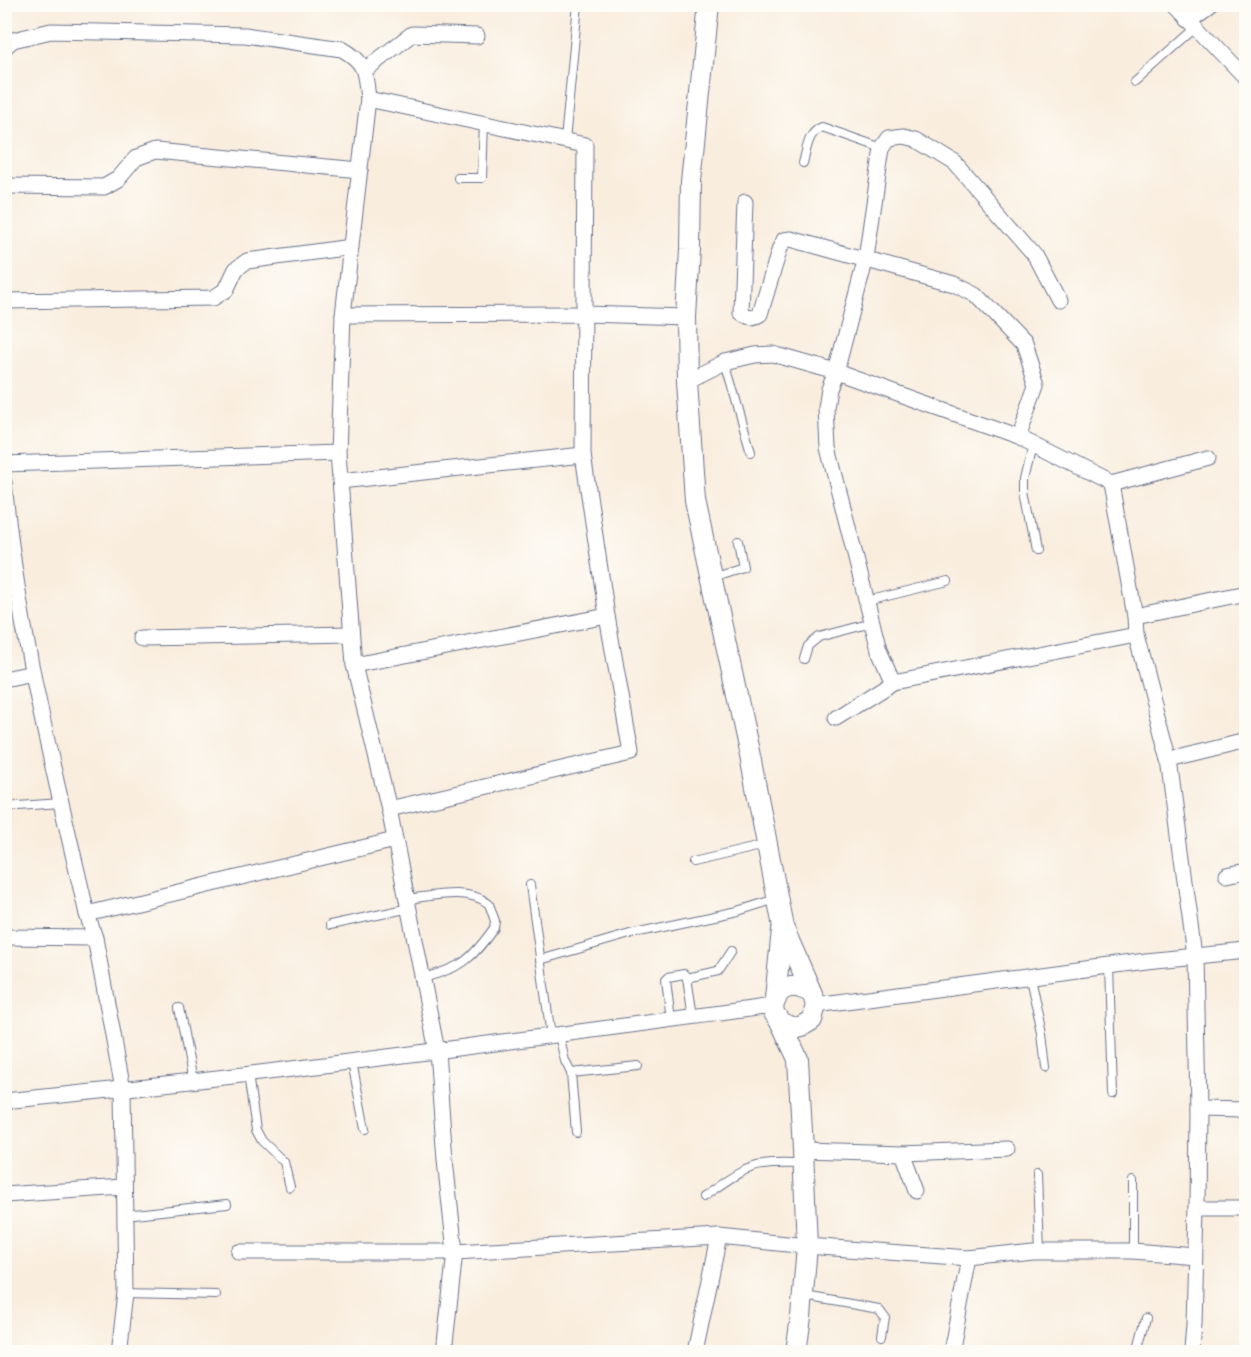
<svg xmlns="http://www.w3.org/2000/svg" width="1251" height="1357" font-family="'Gochi Hand',sans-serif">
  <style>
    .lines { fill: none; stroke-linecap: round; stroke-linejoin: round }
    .service-casing { stroke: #69728b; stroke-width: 10 }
    .minor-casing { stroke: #69728b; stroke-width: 17 }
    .tertiary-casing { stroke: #69728b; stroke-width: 22 }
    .service { stroke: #fff; stroke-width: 8 }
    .minor { stroke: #fff; stroke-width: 15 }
    .tertiary { stroke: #fff; stroke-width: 20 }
  </style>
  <rect width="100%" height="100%" fill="#fdfcf7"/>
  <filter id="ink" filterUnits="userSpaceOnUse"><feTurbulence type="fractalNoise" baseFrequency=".0167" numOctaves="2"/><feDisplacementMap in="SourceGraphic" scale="12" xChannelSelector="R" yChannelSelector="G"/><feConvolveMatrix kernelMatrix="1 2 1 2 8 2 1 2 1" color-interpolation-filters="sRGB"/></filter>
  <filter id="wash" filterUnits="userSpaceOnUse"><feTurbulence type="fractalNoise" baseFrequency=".008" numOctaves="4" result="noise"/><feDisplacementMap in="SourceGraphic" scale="24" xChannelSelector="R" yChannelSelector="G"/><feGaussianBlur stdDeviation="1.35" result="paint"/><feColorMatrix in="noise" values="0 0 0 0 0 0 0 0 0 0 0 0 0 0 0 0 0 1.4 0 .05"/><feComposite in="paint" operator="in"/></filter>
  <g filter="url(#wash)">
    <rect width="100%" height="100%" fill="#f9edde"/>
  </g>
  <g filter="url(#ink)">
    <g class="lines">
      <defs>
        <g id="service">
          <path d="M1135 82 1197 27"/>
          <path d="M565 141 578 4"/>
          <path d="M803 163C807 150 807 133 822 127L882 148"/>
          <path d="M458 178H482L484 123"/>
          <path d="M725 362 751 452"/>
          <path d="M1033 445 1025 478V492L1036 551"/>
          <path d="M712 577 743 567 738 541"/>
          <path d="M867 601 948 581"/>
          <path d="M804 659 808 646 819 637 872 623"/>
          <path d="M4 807 61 803"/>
          <path d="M693 862 765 845"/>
          <path d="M530 885 551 1036"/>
          <path d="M408 899C433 896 469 887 489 904L495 921 494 928C470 961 463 967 423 978"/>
          <path d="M330 925 410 908"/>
          <path d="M540 960 630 934 738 911 776 899"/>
          <path d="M1109 966 1113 1094"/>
          <path d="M1030 977 1042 1034 1046 1068"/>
          <path d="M687 978 718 971 731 951"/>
          <path d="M179 1008 193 1081"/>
          <path d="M671 1020 666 979 668 977 684 974 687 978 693 1016"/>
          <path d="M559 1035 565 1061 571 1073 576 1132"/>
          <path d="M352 1062 365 1129"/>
          <path d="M571 1073 638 1066"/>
          <path d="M248 1074 256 1130 262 1141 284 1162 290 1187"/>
          <path d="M1037 1175 1040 1251"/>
          <path d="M1133 1181V1251"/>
          <path d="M703 1197C721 1185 742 1167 763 1165 776 1163 789 1164 802 1164"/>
          <path d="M124 1215 227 1204"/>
          <path d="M126 1293 216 1295"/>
          <path d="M805 1296 879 1309 885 1317 882 1336"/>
          <path d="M1137 1352 1146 1318"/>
        </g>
        <g id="minor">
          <path d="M1176 4 1246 78"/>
          <path d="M1189 19 1210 4"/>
          <path d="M4 48 13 40 51 31 245 35 342 49C367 63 365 73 368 99L343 315 338 453 354 665 389 809 437 1051 445 1160 455 1252 444 1352"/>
          <path d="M365 70 412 34 477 36"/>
          <path d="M368 99 585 145 583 455 607 616 631 753 389 809"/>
          <path d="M4 186 104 187 118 179 136 158 155 151 360 170"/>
          <path d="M745 202 741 312C748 317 752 319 760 314L780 248 784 240 791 239 954 284 976 295 1024 345 1037 384 1018 437"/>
          <path d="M1058 300 1034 254 955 163 916 139 904 136 889 138 882 148 866 258 836 372 829 389 826 408 828 448 879 650 893 682 1136 635"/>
          <path d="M4 301 213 298 226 290 236 269 247 261 351 247"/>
          <path d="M343 315 584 314 686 317"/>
          <path d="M687 381 725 362 755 355 773 354 836 372 1018 437 1111 484 1208 458"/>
          <path d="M4 464 338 453"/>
          <path d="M340 481 583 455"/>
          <path d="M4 482C17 628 54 771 87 914L95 938 123 1089 126 1293 119 1352"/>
          <path d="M1111 484 1135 616 1136 635 1169 760 1195 956 1198 1109 1197 1208 1194 1325 1192 1352"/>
          <path d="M1135 616 1246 593"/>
          <path d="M142 638 351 634"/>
          <path d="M354 665 607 616"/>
          <path d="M4 679 33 673"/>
          <path d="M836 718 893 682"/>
          <path d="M1169 760 1246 741"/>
          <path d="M1227 875 1246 871"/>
          <path d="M87 914 395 840"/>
          <path d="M4 937 95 938"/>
          <path d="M816 1005 1146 961 1246 951"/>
          <path d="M4 1101C261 1076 517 1040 773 1006"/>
          <path d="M1198 1109 1246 1110"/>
          <path d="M803 1150 903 1153 917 1191"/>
          <path d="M903 1153 1007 1149"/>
          <path d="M4 1195 124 1187"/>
          <path d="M1197 1208H1246"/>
          <path d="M239 1252H455L719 1237 807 1246 969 1258 1033 1251H1133L1195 1256"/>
          <path d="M695 1352 719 1237"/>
          <path d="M951 1352 969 1258"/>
        </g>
        <g id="tertiary">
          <path d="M709 4 691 181 690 250 686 317 687 381 695 501 750 756 783 927 813 996 816 1005 812 1020 802 1026 795 1028 781 1023 774 1013 773 1006 779 992C791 984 798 986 810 992"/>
          <path d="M775 998 782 930"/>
          <path d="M781 1023 798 1059 803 1150 807 1246 801 1317 796 1352"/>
        </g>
      </defs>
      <use href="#service" class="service-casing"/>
      <use href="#minor" class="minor-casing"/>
      <use href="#tertiary" class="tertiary-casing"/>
      <use href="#service" class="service"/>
      <use href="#minor" class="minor"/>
      <use href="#tertiary" class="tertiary"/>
    </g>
  </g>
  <rect width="1251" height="1357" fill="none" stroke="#fdfcf7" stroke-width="24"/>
</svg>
